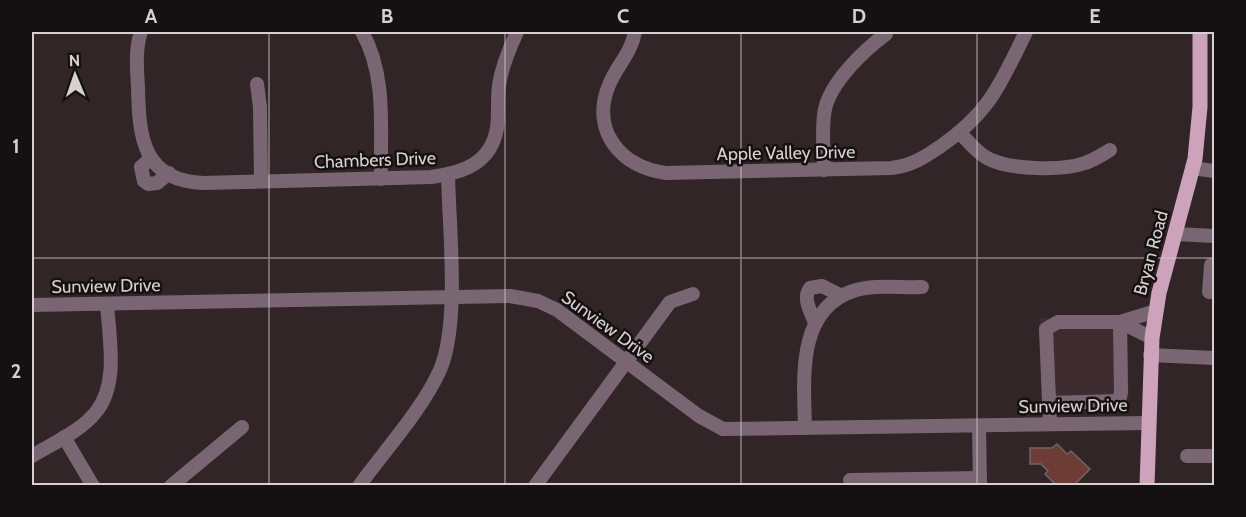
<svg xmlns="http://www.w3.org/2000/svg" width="1246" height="517" font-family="Cabin,sans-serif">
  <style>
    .built { fill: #3f2c30 }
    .building { fill: #6e3c36; stroke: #716361; stroke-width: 1.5 }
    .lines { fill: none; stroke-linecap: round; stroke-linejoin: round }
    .minor { stroke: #7a6672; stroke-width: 14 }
    .major { stroke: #cda2bb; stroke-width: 15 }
    .grid { fill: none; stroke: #d7cfd0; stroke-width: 1.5; stroke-opacity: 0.55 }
    .labels { text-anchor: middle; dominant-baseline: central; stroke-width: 5; stroke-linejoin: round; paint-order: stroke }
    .street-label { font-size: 18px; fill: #d7cfd0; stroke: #151011 }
    .neatline { fill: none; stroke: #d7cfd0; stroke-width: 2 }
    .grid-label { font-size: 20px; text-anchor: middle; font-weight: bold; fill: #d7cfd0 }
  </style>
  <rect width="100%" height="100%" fill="#312527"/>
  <path class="built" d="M1127 315 1129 407 1042 410 1039 318Z"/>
  <path class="building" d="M1057 444 1067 454 1071 451 1090 469 1073 486H1057L1045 474 1048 471 1041 464H1030V448H1052Z"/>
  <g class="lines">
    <g class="minor">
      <path d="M141 32C135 49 137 68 138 87 139 136 142 181 204 183L431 177C462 173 491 164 497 128 499 114 497 99 499 85 502 66 509 49 517 32"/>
      <path d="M362 32C387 75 380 130 381 179"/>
      <path d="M635 32C631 54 617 65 609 85 590 130 621 168 666 173L891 168C911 166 925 157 941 146 991 111 1000 84 1026 32"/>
      <path d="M257 84 260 107 261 181"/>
      <path d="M960 133C969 142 976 152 987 158 1008 170 1063 171 1085 163 1094 160 1102 155 1110 150"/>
      <path d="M151 158 141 167 144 181 148 184 157 183 169 173"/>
      <path d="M1192 168 1214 171"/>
      <path d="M824 170C824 151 821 128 825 109 831 82 864 50 886 34"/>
      <path d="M1175 234 1214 236"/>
      <path d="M1214 265H1211L1209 292H1214"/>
      <path d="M32 305 510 296 538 301 557 310 699 416 723 429 1148 423"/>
      <path d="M1120 322 1156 311"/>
      <path d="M1120 322 1152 338"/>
      <path d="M815 323C811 311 802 299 810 288L822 286 842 296"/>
      <path d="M1150 355 1214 358"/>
      <path d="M1049 403 1119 401 1121 392 1120 322H1058L1046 329 1050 424"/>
      <path d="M979 426 980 486"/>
      <path d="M805 428C804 380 796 310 853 291 874 284 901 288 922 287"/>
      <path d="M64 437 93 486"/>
      <path d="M32 456C52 444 81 431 96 412 119 384 109 337 107 304"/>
      <path d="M1187 456H1214"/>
      <path d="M850 480 980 478"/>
      <path d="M171 486 242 427"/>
      <path d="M359 486C385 450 422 410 440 370 460 323 449 228 448 175"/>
      <path d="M535 486 670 302 693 294"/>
    </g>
    <path class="major" d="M1147 486 1152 338 1159 293 1195 159 1200 107V32"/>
  </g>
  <path class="grid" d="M269 32V486M505 32V486M741 32V486M977 32V486M32 258H1214"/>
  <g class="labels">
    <g class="street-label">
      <text transform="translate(786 153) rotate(-1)">Apple Valley Drive</text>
      <text transform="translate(375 160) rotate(-2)">Chambers Drive</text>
      <text transform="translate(1151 253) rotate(-75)">Bryan Road</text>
      <text transform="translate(106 286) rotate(-1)">Sunview Drive</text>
      <text transform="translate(608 327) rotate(36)">Sunview Drive</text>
      <text transform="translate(1073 406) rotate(-1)">Sunview Drive</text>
    </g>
  </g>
  <rect width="1246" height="517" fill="none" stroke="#151011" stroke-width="66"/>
  <g transform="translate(75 75) rotate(358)" stroke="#151011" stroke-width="4.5" paint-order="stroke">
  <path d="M0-4.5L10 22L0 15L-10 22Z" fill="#d7cfd0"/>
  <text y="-9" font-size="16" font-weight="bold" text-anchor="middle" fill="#d7cfd0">N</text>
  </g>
  <rect x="33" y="33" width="1180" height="451" class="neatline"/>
  <g class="grid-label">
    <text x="151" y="23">A</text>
    <text x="387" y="23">B</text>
    <text x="623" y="23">C</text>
    <text x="859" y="23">D</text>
    <text x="1095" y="23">E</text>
    <text x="16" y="153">1</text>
    <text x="16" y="378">2</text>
  </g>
</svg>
